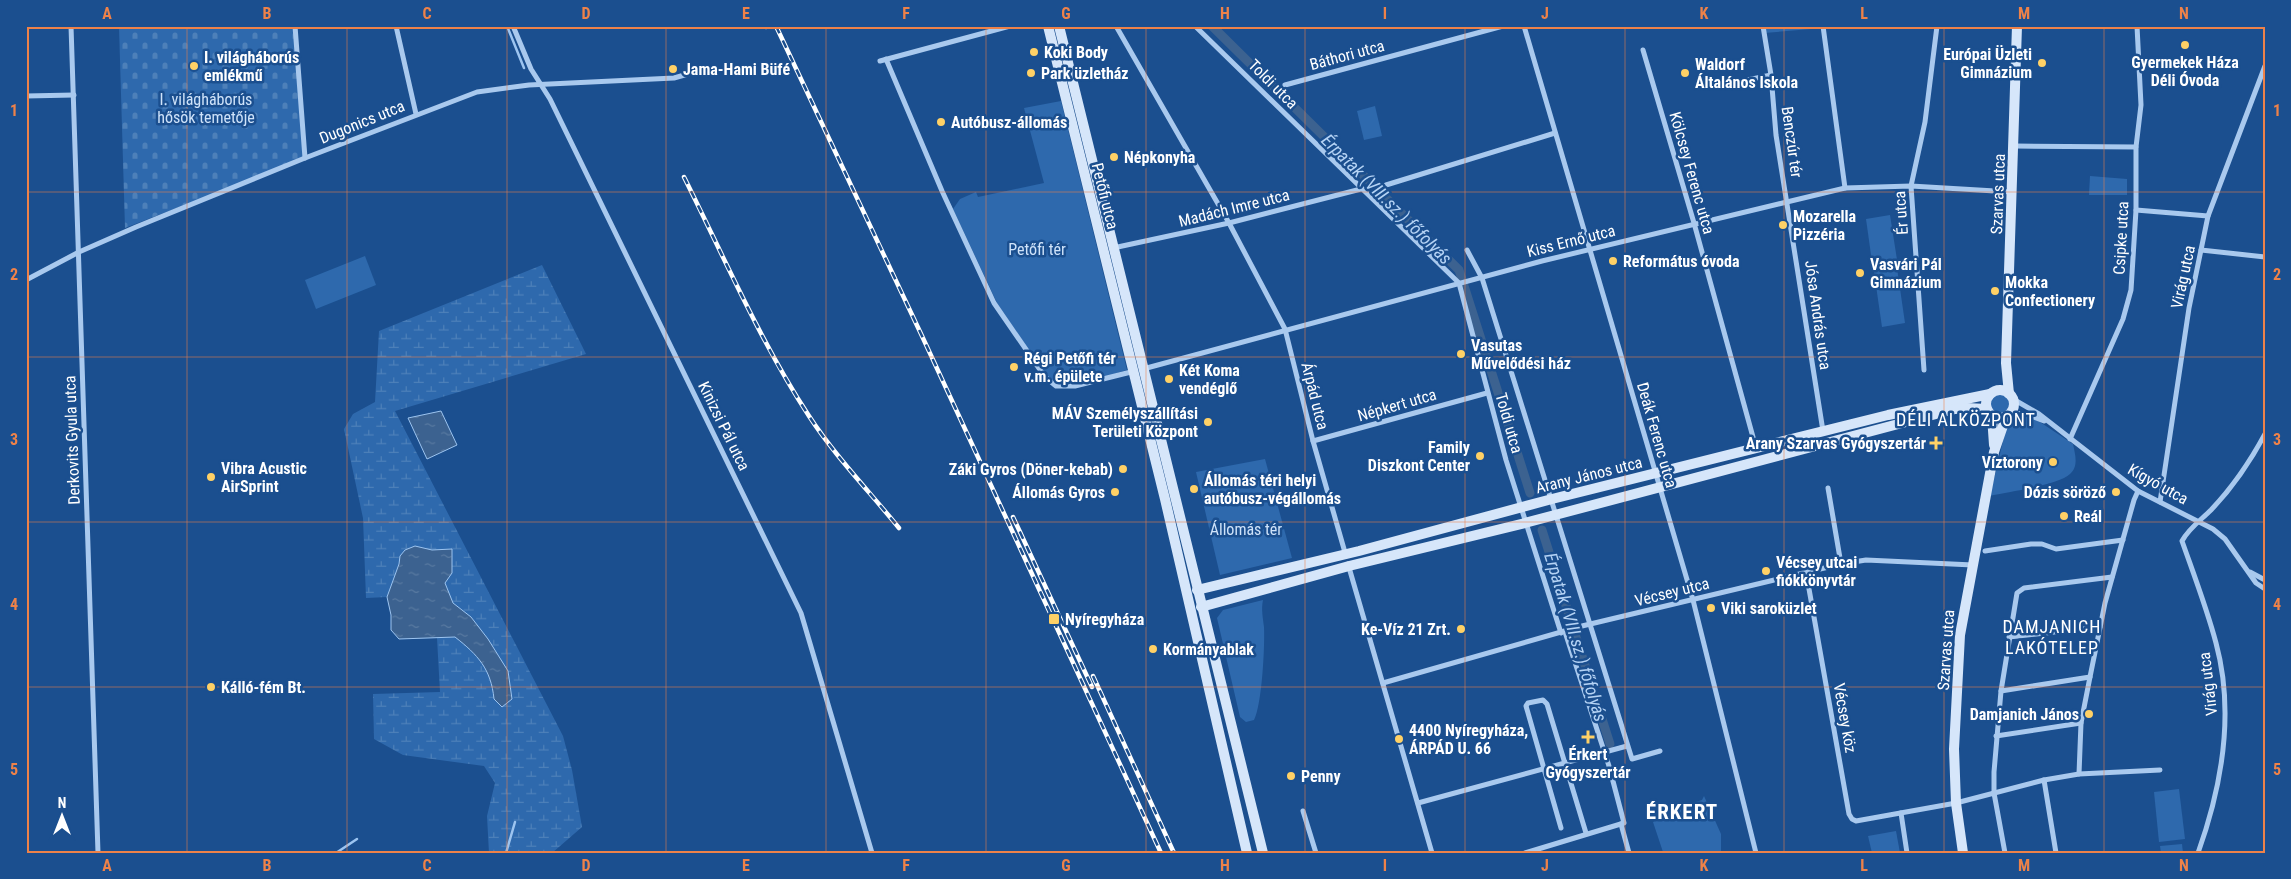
<svg xmlns="http://www.w3.org/2000/svg" width="2291" height="879" font-family="'Roboto Condensed',sans-serif">
  <style>
    .green { fill: #2e69ad }
    .wetland { fill: url(#wetland-marsh) }
    .cemetery { fill: url(#cemetery-stones) }
    .water { fill: url(#water-ripples); stroke: #9cc4f0 }
    .lines { fill: none; stroke-linecap: round; stroke-linejoin: round }
    .stream { stroke: #9cc4f0; stroke-width: 2.5 }
    .canal { stroke: #3c6290; stroke-width: 9 }
    .street { stroke: #a9c9ee; stroke-width: 5 }
    .secondary { stroke: #d6e6fa; stroke-width: 10 }
    .rail-casing { stroke: #fff; stroke-width: 4.5 }
    .rail { stroke: #1b4f8f; stroke-width: 2.5; stroke-dasharray: 8; stroke-linecap: butt }
    .grid { fill: none; stroke: #ee8249; stroke-width: 1; stroke-opacity: 0.55 }
    .poi-dot { fill: #ffd166; stroke: #1b4f8f; stroke-width: 2 }
    .labels { text-anchor: middle; dominant-baseline: central; stroke-width: 5; stroke-linejoin: round; paint-order: stroke }
    .poi-label { font-size: 16px; font-weight: bold; fill: #fff; stroke: #1b4f8f; text-anchor: start }
    .street-label { font-size: 16px; fill: #fff; stroke: #1b4f8f }
    .park-label { font-size: 16px; fill: #cfe3fa; stroke: #1b4f8f }
    .water-label { font-size: 18px; font-style: italic; fill: #b5d3f5; stroke: #1b4f8f }
    .neighbourhood-label { font-size: 18px; letter-spacing: 1px; fill: #fff; stroke: #1b4f8f }
    .district-label { font-size: 21px; font-weight: bold; letter-spacing: 1px; fill: #fff; stroke: #1b4f8f }
    .neatline { fill: none; stroke: #ee8249; stroke-width: 2 }
    .grid-label { font-size: 16px; text-anchor: middle; font-weight: bold; fill: #ee8249 }
  </style>
  <defs>
    <pattern id="wetland-marsh" width="20" height="14" patternUnits="userSpaceOnUse" patternTransform="scale(1.25)"><rect width="20" height="14" fill="#2e69ad"/><path d="M1 5h8M5 5V1M11 12h8M15 12V8" fill="none" stroke="#4d80b9"/></pattern>
    <pattern id="cemetery-stones" width="16" height="16" patternUnits="userSpaceOnUse" patternTransform="scale(1.25)"><rect width="16" height="16" fill="#2e69ad"/><path d="M2 7V4a2 2 0 0 1 4 0v3zM10 15v-3a2 2 0 0 1 4 0v3z" fill="#4d80b9"/></pattern>
    <pattern id="water-ripples" width="26" height="14" patternUnits="userSpaceOnUse" patternTransform="scale(1.25)"><rect width="26" height="14" fill="#3c6290"/><path d="M2 4q2-2 4 0t4 0M15 11q2-2 4 0t4 0" fill="none" stroke="#597aa1"/></pattern>
  </defs>
  <rect width="100%" height="100%" fill="#1b4f8f"/>
  <g class="green">
    <path d="M1763 26H1823V28L1764 33Z"/>
    <path d="M1061 101 1127 370C1102 377 1073 394 1049 380L997 303 953 209 960 199 976 192 978 197 1044 183 1024 108Z"/>
    <path d="M1375 106 1382 136 1364 140 1357 111Z"/>
    <path d="M2090 176 2127 179V195H2089Z"/>
    <path d="M1890 215 1898 266 1873 269 1866 219Z"/>
    <path d="M365 256 376 285 316 309 305 280Z"/>
    <path d="M1897 268 1905 323 1882 327 1874 272Z"/>
    <circle cx="2000" cy="404" r="10"/>
    <path d="M2025 412 2073 444C2075 454 2079 466 2070 474 2059 485 2008 492 1990 496L2007 424Z"/>
    <path d="M1265 459 1292 558 1220 575 1196 472Z"/>
    <path d="M1263 600C1261 609 1263 618 1264 627 1265 646 1262 705 1254 720L1246 722 1240 717 1217 618 1223 610Z"/>
    <path d="M2179 789 2185 839 2159 842 2154 792Z"/>
    <path d="M1704 796 1721 834V853H1661L1663 852 1653 822 1670 810 1702 800Z"/>
    <path d="M1896 831 1900 853H1872L1868 836Z"/>
    <path d="M2182 844 2183 853H2161L2160 846Z"/>
  </g>
  <path class="wetland" d="M542 265 586 354 395 411 563 736 572 770 582 827 552 853H489L487 816 495 783 484 766 403 755 374 739 373 694 440 692 437 638 399 639 391 630V615L387 597 366 598 363 518 344 429 353 414 375 402 379 331Z"/>
  <path class="cemetery" d="M119 26H295L305 158 125 228Z"/>
  <g class="water">
    <path d="M441 411 457 445 427 459 408 418Z"/>
    <path d="M415 546 432 550 452 549V573L445 583 453 603 471 617 488 639 508 671 512 699 502 707 494 699C491 669 478 655 455 637L399 639 391 630V615L387 597 399 564 400 556 405 550Z"/>
  </g>
  <g class="lines">
    <g class="stream">
      <path d="M507 26 524 68"/>
      <path d="M336 853 357 839"/>
      <path d="M506 853 515 822"/>
    </g>
    <g class="canal">
      <path d="M1212 26 1459 270 1530 493"/>
      <path d="M1542 530 1610 744"/>
    </g>
    <g class="street">
      <path d="M71 26 98 853"/>
      <path d="M295 26 305 158"/>
      <path d="M396 26 416 114"/>
      <path d="M513 26 531 69 550 99 801 613 872 853"/>
      <path d="M1116 26 1229 223 1285 329 1313 441 1346 556"/>
      <path d="M1195 26 1459 283 1506 460 1561 633"/>
      <path d="M1524 26 1693 600 1756 853"/>
      <path d="M1763 26 1771 75 1776 135 1823 431"/>
      <path d="M1823 26 1845 188"/>
      <path d="M1643 50 1694 223 1756 448"/>
      <path d="M886 59 942 191 994 303 1045 377 1056 386H1075L1135 371"/>
      <path d="M880 61 1010 26"/>
      <path d="M1285 85 1503 26"/>
      <path d="M1724 85 1771 75"/>
      <path d="M26 96 74 95"/>
      <path d="M2015 146 2136 147"/>
      <path d="M1386 185 1555 133"/>
      <path d="M2136 210 2208 216"/>
      <path d="M1113 248 1229 223 1361 189"/>
      <path d="M1467 250 1482 278 1632 759 1660 751"/>
      <path d="M2201 250 2265 257"/>
      <path d="M26 280 79 252 136 227 305 158 477 92 529 85 674 78 695 72 727 70"/>
      <path d="M1143 369 1542 261 1845 188 1911 186 2012 192"/>
      <path d="M1924 370 1911 186 1925 122 1937 26"/>
      <path d="M2013 399 2039 414 2138 491 2213 529 2225 539 2256 583 2265 589"/>
      <path d="M2010 413 2026 414 2044 421"/>
      <path d="M2070 439 2123 319 2131 290 2136 210V147L2141 105 2137 26"/>
      <path d="M1313 441 1487 393"/>
      <path d="M1828 488 1841 564"/>
      <path d="M2160 502 2189 308 2208 216 2265 66"/>
      <path d="M1985 551 2031 544H2042L2056 549 2123 540"/>
      <path d="M1348 564 1432 853"/>
      <path d="M1806 572 1849 814 1852 819 1856 821 1956 803 2044 780 2079 774 2160 770"/>
      <path d="M2250 572 2265 580"/>
      <path d="M2009 637 2100 627"/>
      <path d="M1383 683 1582 626 1841 564 1866 560 1973 565"/>
      <path d="M2001 691 2090 677"/>
      <path d="M1996 736 2081 723"/>
      <path d="M2079 774 2081 723 2090 677 2105 603 2134 500 2138 491"/>
      <path d="M2044 780 2056 853"/>
      <path d="M1418 803 1627 746"/>
      <path d="M1303 811 1316 853"/>
      <path d="M1901 813 1907 853"/>
      <path d="M1621 824 1629 853"/>
      <path d="M1561 828 1526 706 1528 703 1543 700 1547 704 1586 833"/>
      <path d="M1525 853 1624 823 1609 766 1565 632"/>
      <path d="M2005 853 1994 793V772L2001 691 2017 593 2024 588 2112 577"/>
      <path d="M2198 853C2222 786 2235 713 2216 643 2207 609 2194 575 2182 541 2189 528 2201 520 2211 510 2232 488 2251 460 2265 434"/>
    </g>
    <g class="secondary">
      <path d="M1048 26 1165 499 1247 853"/>
      <path d="M1059 26 1263 853"/>
      <circle cx="2000" cy="404" r="14"/>
      <path d="M2009 394 2006 363 2017 26"/>
      <path d="M1992 416 1994 445"/>
      <path d="M1197 590 1359 551 1552 499 1888 415 1990 394"/>
      <path d="M1201 607 1349 566 1525 523 1955 409 1966 408 1987 409"/>
      <path d="M1963 853 1956 803 1954 749 1960 635 1994 452 2006 417"/>
    </g>
    <defs>
      <g id="rail">
        <path d="M766 26V27"/>
        <path d="M776 26 922 336 1161 853"/>
        <path d="M684 177C723 255 761 343 809 416 835 456 869 491 899 528"/>
        <path d="M1013 517 1092 687"/>
        <path d="M1093 676 1174 853"/>
      </g>
    </defs>
    <use href="#rail" class="rail-casing"/>
    <use href="#rail" class="rail"/>
  </g>
  <path class="grid" d="M187 26V853M347 26V853M507 26V853M666 26V853M826 26V853M986 26V853M1146 26V853M1305 26V853M1465 26V853M1625 26V853M1784 26V853M1944 26V853M2104 26V853M26 192H2265M26 357H2265M26 522H2265M26 687H2265"/>
  <g class="poi-dot">
    <circle cx="2185" cy="45" r="5"/>
    <circle cx="1034" cy="52" r="5"/>
    <circle cx="2042" cy="63" r="5"/>
    <circle cx="194" cy="66" r="5"/>
    <circle cx="673" cy="69" r="5"/>
    <circle cx="1031" cy="73" r="5"/>
    <circle cx="1685" cy="73" r="5"/>
    <circle cx="941" cy="122" r="5"/>
    <circle cx="1114" cy="157" r="5"/>
    <circle cx="1783" cy="225" r="5"/>
    <circle cx="1613" cy="261" r="5"/>
    <circle cx="1860" cy="273" r="5"/>
    <circle cx="1995" cy="291" r="5"/>
    <circle cx="1461" cy="354" r="5"/>
    <circle cx="1014" cy="367" r="5"/>
    <circle cx="1169" cy="379" r="5"/>
    <circle cx="1208" cy="422" r="5"/>
    <path d="M1933.5 435.5h5v5h5v5h-5v5h-5v-5h-5v-5h5z"/>
    <circle cx="1480" cy="456" r="5"/>
    <circle cx="2053" cy="462" r="5"/>
    <circle cx="1123" cy="469" r="5"/>
    <circle cx="211" cy="477" r="5"/>
    <circle cx="1194" cy="489" r="5"/>
    <circle cx="1115" cy="492" r="5"/>
    <circle cx="2116" cy="492" r="5"/>
    <circle cx="2064" cy="516" r="5"/>
    <circle cx="1766" cy="571" r="5"/>
    <circle cx="1711" cy="608" r="5"/>
    <rect x="1048" y="613" width="12" height="12" rx="2.5"/>
    <circle cx="1461" cy="629" r="5"/>
    <circle cx="1153" cy="649" r="5"/>
    <circle cx="211" cy="687" r="5"/>
    <circle cx="2089" cy="714" r="5"/>
    <path d="M1585.5 729.5h5v5h5v5h-5v5h-5v-5h-5v-5h5z"/>
    <circle cx="1399" cy="739" r="5"/>
    <circle cx="1291" cy="776" r="5"/>
  </g>
  <g class="labels">
    <g class="poi-label">
      <text x="1044" y="52">Koki Body</text>
      <text x="2032" y="54" text-anchor="end">Európai Üzleti<tspan x="2032" dy="18">Gimnázium</tspan></text>
      <text x="204" y="57">I. világháborús<tspan x="204" dy="18">emlékmű</tspan></text>
      <text x="2185" y="62" text-anchor="middle">Gyermekek Háza<tspan x="2185" dy="18">Déli Óvoda</tspan></text>
      <text x="1695" y="64">Waldorf<tspan x="1695" dy="18">Általános Iskola</tspan></text>
      <text x="683" y="69">Jama-Hami Büfé</text>
      <text x="1041" y="73">Park üzletház</text>
      <text x="951" y="122">Autóbusz-állomás</text>
      <text x="1124" y="157">Népkonyha</text>
      <text x="1793" y="216">Mozarella<tspan x="1793" dy="18">Pizzéria</tspan></text>
      <text x="1623" y="261">Református óvoda</text>
      <text x="1870" y="264">Vasvári Pál<tspan x="1870" dy="18">Gimnázium</tspan></text>
      <text x="2005" y="282">Mokka<tspan x="2005" dy="18">Confectionery</tspan></text>
      <text x="1471" y="345">Vasutas<tspan x="1471" dy="18">Művelődési ház</tspan></text>
      <text x="1024" y="358">Régi Petőfi tér<tspan x="1024" dy="18">v.m. épülete</tspan></text>
      <text x="1179" y="370">Két Koma<tspan x="1179" dy="18">vendéglő</tspan></text>
      <text x="1198" y="413" text-anchor="end">MÁV Személyszállítási<tspan x="1198" dy="18">Területi Központ</tspan></text>
      <text x="1926" y="443" text-anchor="end">Arany Szarvas Gyógyszertár</text>
      <text x="1470" y="447" text-anchor="end">Family<tspan x="1470" dy="18">Diszkont Center</tspan></text>
      <text x="2043" y="462" text-anchor="end">Víztorony</text>
      <text x="221" y="468">Vibra Acustic<tspan x="221" dy="18">AirSprint</tspan></text>
      <text x="1113" y="469" text-anchor="end">Záki Gyros (Döner-kebab)</text>
      <text x="1204" y="480">Állomás téri helyi<tspan x="1204" dy="18">autóbusz-végállomás</tspan></text>
      <text x="1105" y="492" text-anchor="end">Állomás Gyros</text>
      <text x="2106" y="492" text-anchor="end">Dózis söröző</text>
      <text x="2074" y="516">Reál</text>
      <text x="1776" y="562">Vécsey utcai<tspan x="1776" dy="18">fiókkönyvtár</tspan></text>
      <text x="1721" y="608">Viki saroküzlet</text>
      <text x="1065" y="619">Nyíregyháza</text>
      <text x="1451" y="629" text-anchor="end">Ke-Víz 21 Zrt.</text>
      <text x="1163" y="649">Kormányablak</text>
      <text x="221" y="687">Kálló-fém Bt.</text>
      <text x="2079" y="714" text-anchor="end">Damjanich János</text>
      <text x="1409" y="730">4400 Nyíregyháza,<tspan x="1409" dy="18">ÁRPÁD U. 66</tspan></text>
      <text x="1588" y="754" text-anchor="middle">Érkert<tspan x="1588" dy="18">Gyógyszertár</tspan></text>
      <text x="1301" y="776">Penny</text>
    </g>
    <g class="street-label">
      <text transform="translate(1347 55) rotate(-15)">Báthori utca</text>
      <text transform="translate(1273 84) rotate(45)">Toldi utca</text>
      <text transform="translate(362 122) rotate(-22)">Dugonics utca</text>
      <text transform="translate(1792 142) rotate(82)">Benczúr tér</text>
      <text transform="translate(1692 173) rotate(74)">Kölcsey Ferenc utca</text>
      <text transform="translate(1998 194) rotate(-88)">Szarvas utca</text>
      <text transform="translate(1105 196) rotate(76)">Petőfi utca</text>
      <text transform="translate(1234 208) rotate(-14)">Madách Imre utca</text>
      <text transform="translate(1901 213) rotate(-94)">Ér utca</text>
      <text transform="translate(2121 238) rotate(-87)">Csipke utca</text>
      <text transform="translate(1571 241) rotate(-14)">Kiss Ernő utca</text>
      <text transform="translate(2183 277) rotate(-78)">Virág utca</text>
      <text transform="translate(1818 315) rotate(82)">Jósa András utca</text>
      <text transform="translate(1315 396) rotate(76)">Árpád utca</text>
      <text transform="translate(1397 405) rotate(-16)">Népkert utca</text>
      <text transform="translate(1509 423) rotate(74)">Toldi utca</text>
      <text transform="translate(724 426) rotate(64)">Kinizsi Pál utca</text>
      <text transform="translate(1657 435) rotate(74)">Deák Ferenc utca</text>
      <text transform="translate(72 440) rotate(-92)">Derkovits Gyula utca</text>
      <text transform="translate(1589 475) rotate(-14)">Arany János utca</text>
      <text transform="translate(2158 484) rotate(29)">Kígyó utca</text>
      <text transform="translate(1672 592) rotate(-14)">Vécsey utca</text>
      <text transform="translate(1946 650) rotate(-86)">Szarvas utca</text>
      <text transform="translate(2208 684) rotate(-97)">Virág utca</text>
      <text transform="translate(1845 718) rotate(80)">Vécsey köz</text>
    </g>
    <g class="park-label">
      <text x="206" y="99">I. világháborús<tspan x="206" dy="18">hősök temetője</tspan></text>
      <text x="1037" y="249">Petőfi tér</text>
      <text x="1246" y="529">Állomás tér</text>
    </g>
    <g class="water-label">
      <text transform="translate(1387 199) rotate(45)">Érpatak (VIII.sz.) főfolyás</text>
      <text transform="translate(1576 637) rotate(73)">Érpatak (VIII.sz.) főfolyás</text>
    </g>
    <g class="neighbourhood-label">
      <text x="1966" y="419">DÉLI ALKÖZPONT</text>
      <text x="2052" y="626">DAMJANICH<tspan x="2052" dy="21">LAKÓTELEP</tspan></text>
    </g>
    <g class="district-label">
      <text x="1682" y="812">ÉRKERT</text>
    </g>
  </g>
  <rect width="2291" height="879" fill="none" stroke="#1b4f8f" stroke-width="55"/>
  <g transform="translate(62 816)" stroke="#1b4f8f" stroke-width="4" paint-order="stroke">
  <path d="M0-4L9 19L0 12L-9 19Z" fill="#ffffff"/>
  <text y="-8" font-size="14" font-weight="bold" text-anchor="middle" fill="#ffffff">N</text>
  </g>
  <rect x="28" y="28" width="2236" height="824" class="neatline"/>
  <g class="grid-label">
    <text x="107" y="19">A</text>
    <text x="267" y="19">B</text>
    <text x="427" y="19">C</text>
    <text x="586" y="19">D</text>
    <text x="746" y="19">E</text>
    <text x="906" y="19">F</text>
    <text x="1066" y="19">G</text>
    <text x="1225" y="19">H</text>
    <text x="1385" y="19">I</text>
    <text x="1545" y="19">J</text>
    <text x="1704" y="19">K</text>
    <text x="1864" y="19">L</text>
    <text x="2024" y="19">M</text>
    <text x="2184" y="19">N</text>
    <text x="14" y="116">1</text>
    <text x="2277" y="116">1</text>
    <text x="14" y="280">2</text>
    <text x="2277" y="280">2</text>
    <text x="14" y="445">3</text>
    <text x="2277" y="445">3</text>
    <text x="14" y="610">4</text>
    <text x="2277" y="610">4</text>
    <text x="14" y="775">5</text>
    <text x="2277" y="775">5</text>
    <text x="107" y="871">A</text>
    <text x="267" y="871">B</text>
    <text x="427" y="871">C</text>
    <text x="586" y="871">D</text>
    <text x="746" y="871">E</text>
    <text x="906" y="871">F</text>
    <text x="1066" y="871">G</text>
    <text x="1225" y="871">H</text>
    <text x="1385" y="871">I</text>
    <text x="1545" y="871">J</text>
    <text x="1704" y="871">K</text>
    <text x="1864" y="871">L</text>
    <text x="2024" y="871">M</text>
    <text x="2184" y="871">N</text>
  </g>
</svg>
